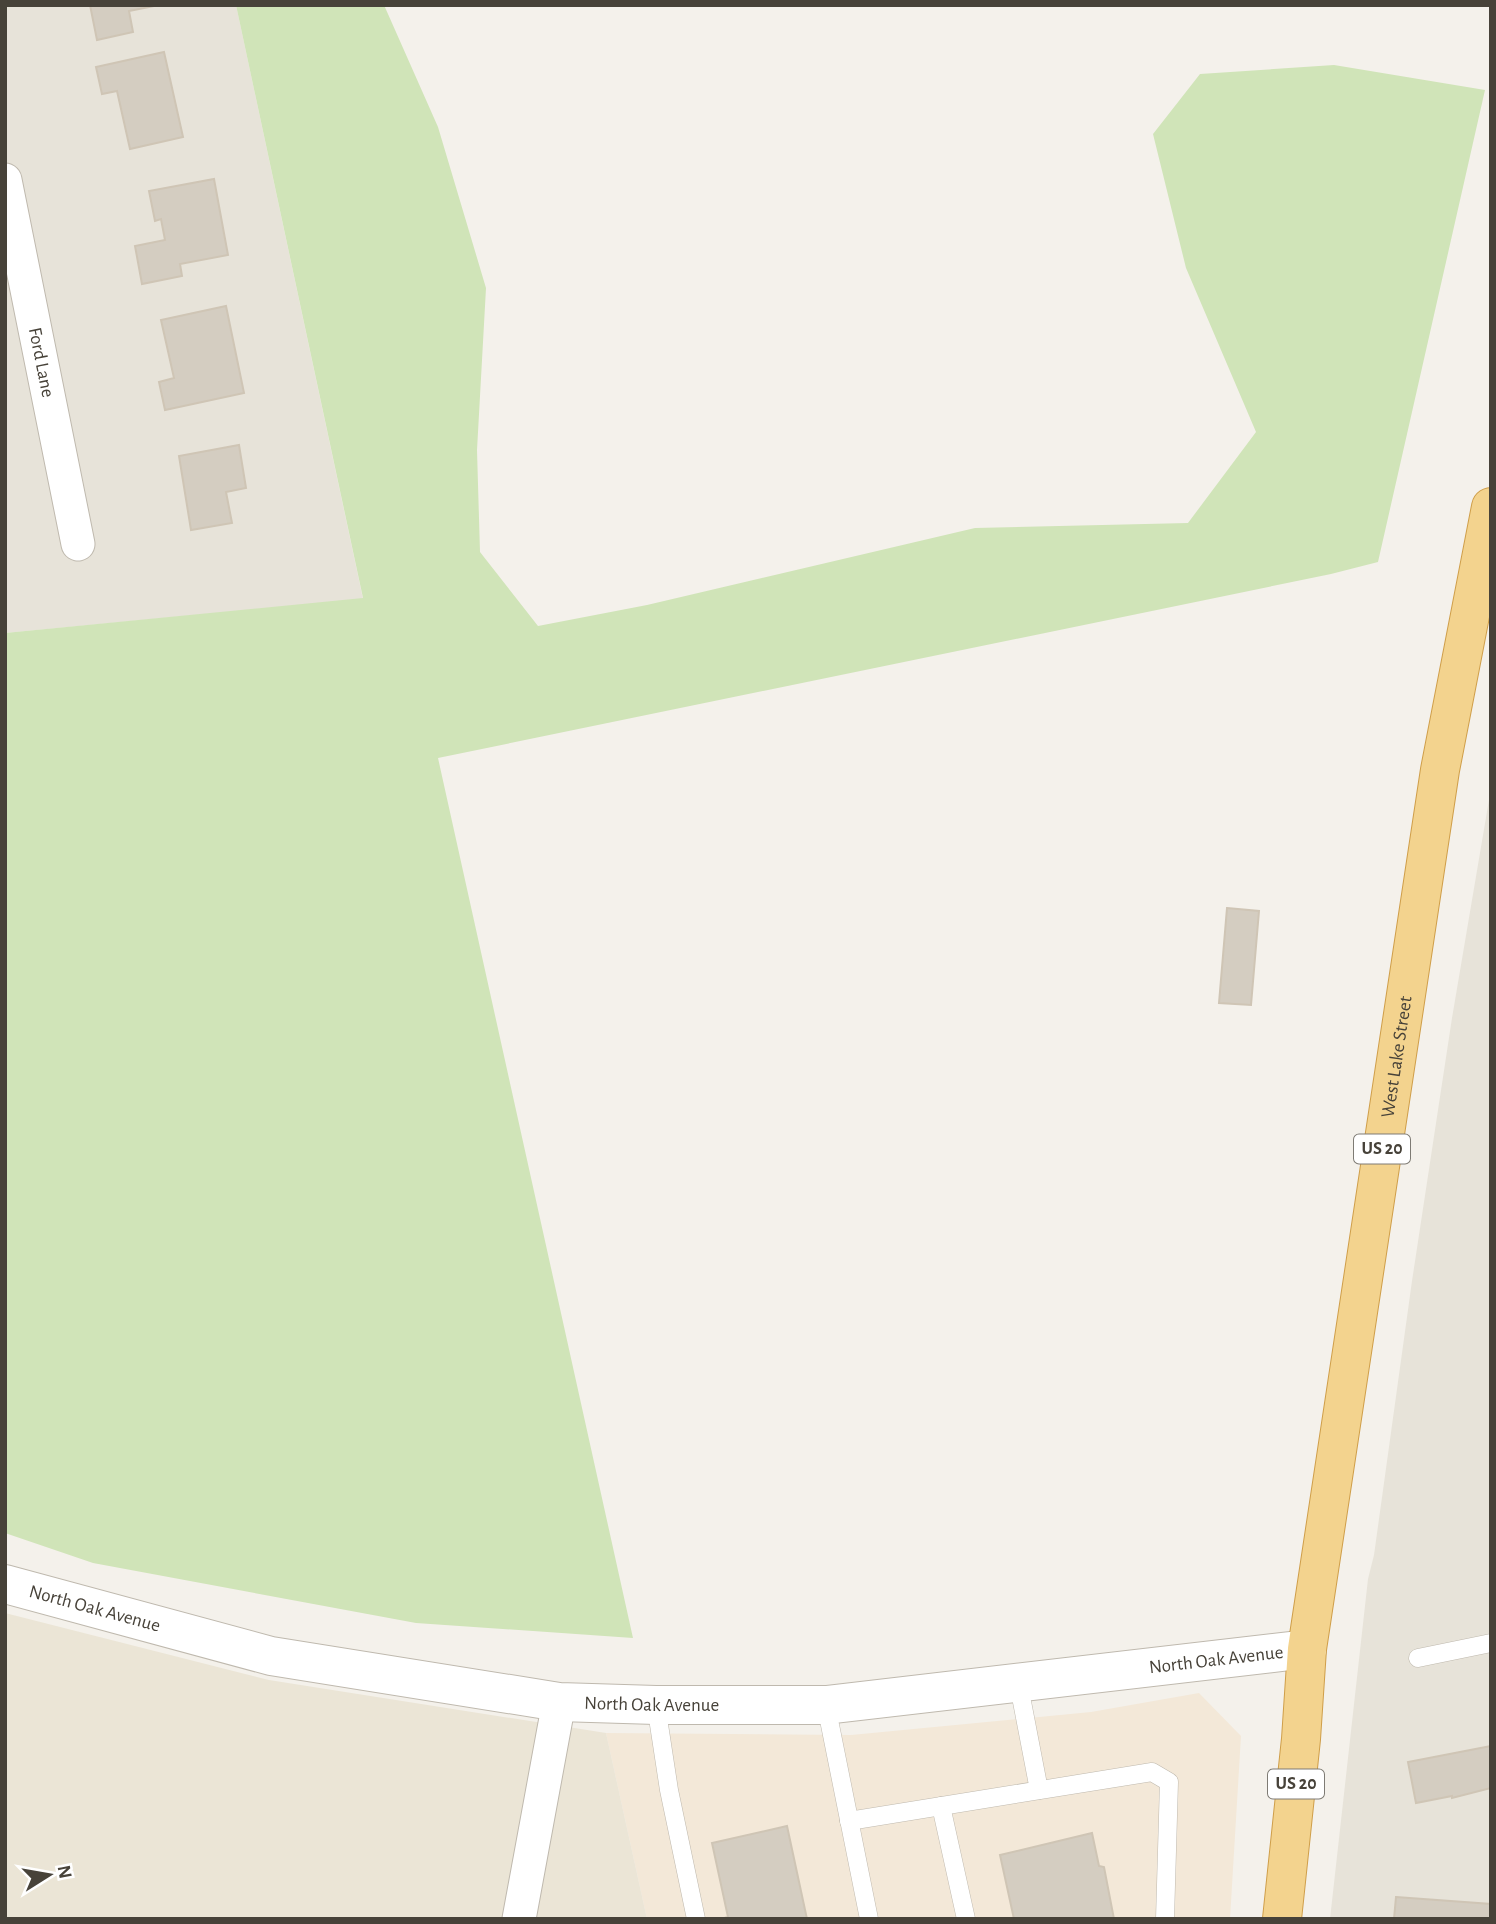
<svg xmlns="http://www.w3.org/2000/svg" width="1496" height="1924" font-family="'Alegreya Sans',sans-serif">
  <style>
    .residential { fill: #e7e3d9 }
    .commercial { fill: #f3e8d8 }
    .education { fill: #ebe5d6 }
    .green { fill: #d0e4b8 }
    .building { fill: #d4cdc1; stroke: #cfc5b5; stroke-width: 2 }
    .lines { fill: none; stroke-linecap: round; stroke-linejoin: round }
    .service-casing { stroke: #bfb9ae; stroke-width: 19 }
    .minor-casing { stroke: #bfb9ae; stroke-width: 35 }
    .tertiary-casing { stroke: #bfb9ae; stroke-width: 40 }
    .trunk-casing { stroke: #cf9e49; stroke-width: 40 }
    .service { stroke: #fff; stroke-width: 18 }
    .minor { stroke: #fff; stroke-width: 33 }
    .tertiary { stroke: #fff; stroke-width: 38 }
    .trunk { stroke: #f3d38e; stroke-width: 38 }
    .labels { text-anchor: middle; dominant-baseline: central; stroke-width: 5; stroke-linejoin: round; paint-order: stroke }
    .shield { fill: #fff; stroke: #7e7b74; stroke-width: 2 }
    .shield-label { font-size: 18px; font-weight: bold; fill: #474239 }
    .street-label { font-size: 19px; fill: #474239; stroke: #fff }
  </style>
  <rect width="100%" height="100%" fill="#f4f1eb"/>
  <g class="residential">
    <path d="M5 5H236L363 599 5 633Z"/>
    <path d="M1491 788V1919H1330L1368 1579 1374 1555 1412 1281 1452 1018Z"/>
  </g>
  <path class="commercial" d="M1199 1693 1241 1736 1230 1919H647L606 1733 851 1735 1091 1712Z"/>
  <path class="education" d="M5 1613 269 1680 606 1733 647 1919H5Z"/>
  <path class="green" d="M236 5H384L438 127 486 288 477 450 480 552 538 626 647 605 975 528 1188 523 1256 432 1186 268 1153 134 1200 74 1334 65 1485 90 1378 562 1331 574 438 758 633 1638 416 1623 93 1563 5 1533V633L363 598Z"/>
  <g class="building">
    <path d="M90 5H159L129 11 133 32 97 40Z"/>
    <path d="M164 52 183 137 130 149 117 91 102 94 96 67Z"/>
    <path d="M214 179 228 255 180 264 182 276 142 284 135 246 165 240 161 219 155 221 149 191Z"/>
    <path d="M226 306 244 393 165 410 159 382 174 378 161 320Z"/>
    <path d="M239 445 246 488 226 492 232 523 191 530 179 456Z"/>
    <path d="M1227 908 1259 911 1251 1005 1219 1003Z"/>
    <path d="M1491 1746V1788L1452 1798V1796L1416 1803 1408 1762Z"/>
    <path d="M787 1826 807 1919H721L728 1917 712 1843Z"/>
    <path d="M1092 1833 1099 1866 1104 1867 1114 1919H1014L1000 1855Z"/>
    <path d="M1396 1897 1491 1904V1919H1394Z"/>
  </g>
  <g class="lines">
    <defs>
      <g id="service">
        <path d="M1418 1658 1491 1643"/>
        <path d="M1018 1681 1039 1790"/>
        <path d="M656 1705 669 1790 696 1919"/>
        <path d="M826 1705 869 1919"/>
        <path d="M941 1806 966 1919"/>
        <path d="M849 1821 1152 1772 1169 1782 1165 1919"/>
      </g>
      <g id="minor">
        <path id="s1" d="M5 180 78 544"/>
        <path d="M519 1919 559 1702"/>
      </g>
      <g id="tertiary">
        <path id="s2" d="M5 1584 271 1656 559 1702 656 1705H826L1307 1649"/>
      </g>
      <g id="trunk">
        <path id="s3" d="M1282 1919 1301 1739 1307 1649 1440 770 1491 507"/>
      </g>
    </defs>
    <use href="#service" class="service-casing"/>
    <use href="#minor" class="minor-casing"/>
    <use href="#tertiary" class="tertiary-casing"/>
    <use href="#trunk" class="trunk-casing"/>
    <use href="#service" class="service"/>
    <use href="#minor" class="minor"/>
    <use href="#tertiary" class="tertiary"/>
    <use href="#trunk" class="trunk"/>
  </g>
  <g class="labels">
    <g class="shield">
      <rect x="1354" y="1134.5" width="56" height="29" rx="5"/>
      <rect x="1268" y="1769.5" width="56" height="29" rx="5"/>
    </g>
    <g class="shield-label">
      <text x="1382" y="1149">US 20</text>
      <text x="1296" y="1784">US 20</text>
    </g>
    <g class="street-label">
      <text stroke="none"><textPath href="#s1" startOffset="186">Ford Lane</textPath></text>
      <text stroke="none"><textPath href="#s3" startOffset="870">West Lake Street</textPath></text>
      <text stroke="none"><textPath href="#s2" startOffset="93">North Oak Avenue</textPath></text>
      <text stroke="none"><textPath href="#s2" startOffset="1227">North Oak Avenue</textPath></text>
      <text stroke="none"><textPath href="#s2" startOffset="660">North Oak Avenue</textPath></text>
    </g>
  </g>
  <rect width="1496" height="1924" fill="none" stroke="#474239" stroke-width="14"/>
  <g transform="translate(49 1875) rotate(79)" stroke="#ffffff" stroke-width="5" paint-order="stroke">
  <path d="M0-5L12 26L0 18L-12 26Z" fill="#474239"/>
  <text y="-10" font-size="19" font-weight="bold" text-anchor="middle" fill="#474239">N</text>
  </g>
</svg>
